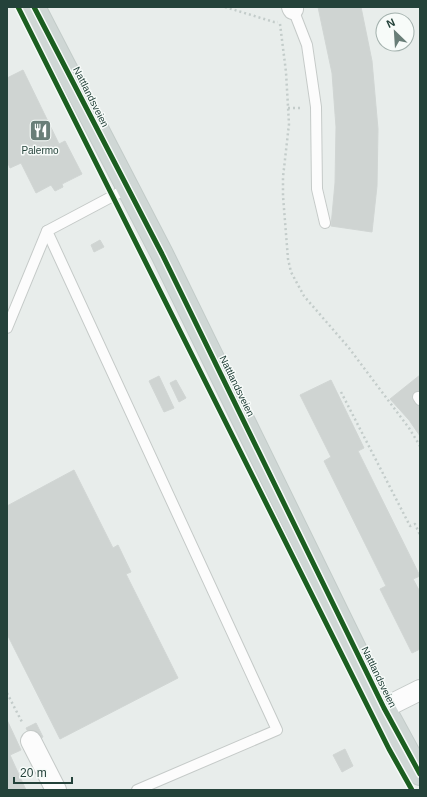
<svg xmlns="http://www.w3.org/2000/svg" width="427" height="797" font-family="Helvetica,sans-serif">
  <style>
    .building { fill: #cfd4d2; stroke: #d1d6d4 }
    .lines { fill: none; stroke-linecap: round; stroke-linejoin: round }
    .service-casing { stroke: #c5cac8; stroke-width: 12 }
    .minor-casing { stroke: #c5cac8; stroke-width: 22 }
    .primary-casing { stroke: #c3ccc9; stroke-width: 24 }
    .path { stroke: #c3ccca; stroke-width: 2.5; stroke-dasharray: 2 3; stroke-linecap: butt }
    .service { stroke: #fcfcfc; stroke-width: 10 }
    .minor { stroke: #fcfcfc; stroke-width: 20 }
    .primary { stroke: #cfd7d5; stroke-width: 22 }
    .cycleway-casing { stroke: #f7fbf9; stroke-width: 8 }
    .cycleway { stroke: #1b5e20; stroke-width: 5 }
    .labels { text-anchor: middle; dominant-baseline: central; stroke-width: 3; stroke-linejoin: round; paint-order: stroke }
    .street-label { font-size: 10px; fill: #24423a; stroke: #f7fbf9 }
    .poi-label { font-size: 10px; fill: #24423a; stroke: #f7fbf9 }
  </style>
  <rect width="100%" height="100%" fill="#e8edeb"/>
  <g class="building">
    <path d="M318 7H361L372 61 378 129 377 186 372 232 331 226 335 183 336 127 332 73Z"/>
    <path d="M23 70 59 144 65 141 82 174 62 184 63 187 55 191 51 185 36 193 21 163 10 168 7 161V78Z"/>
    <path d="M100 240 104 247 94 252 91 245Z"/>
    <path d="M420 375V436L409 420 390 399Z"/>
    <path d="M159 376 174 408 164 412 149 381Z"/>
    <path d="M176 380 186 398 179 402 170 383Z"/>
    <path d="M331 380 364 448 358 451 420 576 413 579 420 592V649L412 653 380 589 386 586 324 461 331 457 300 395Z"/>
    <path d="M74 470 113 548 118 545 131 572 126 574 178 678 60 739 7 634V506Z"/>
    <path d="M7 720 21 750 10 755 26 790H7Z"/>
    <path d="M36 723 43 737 33 742 26 728Z"/>
    <path d="M345 749 353 766 342 772 333 755Z"/>
  </g>
  <g class="lines">
    <defs>
      <g id="service">
        <path d="M293 9 307 45 316 107 317 189 325 223"/>
        <path d="M47 231 277 730 137 790"/>
        <path d="M7 328 47 231 128 188"/>
        <path d="M418 397 420 400"/>
      </g>
      <g id="minor">
        <path d="M292 7 293 9"/>
        <path d="M384 708 420 690"/>
        <path d="M31 741 56 790"/>
      </g>
      <path id="primary" d="M34 7 162 254 384 708 420 774"/>
    </defs>
    <use href="#service" class="service-casing"/>
    <use href="#minor" class="minor-casing"/>
    <use href="#primary" class="primary-casing"/>
    <g class="path">
      <path d="M225 7 274 22H278"/>
      <path d="M280 24 286 72 289 124 283 177V196L288 259 291 272 304 296 349 348 409 428 420 446"/>
      <path d="M288 108H301"/>
      <path d="M341 392 410 526 415 524 420 535"/>
      <path d="M7 693 23 724"/>
    </g>
    <use href="#service" class="service"/>
    <use href="#minor" class="minor"/>
    <use href="#primary" class="primary"/>
    <defs>
      <g id="cycleway">
        <path d="M18 7 389 749 412 790"/>
        <path d="M34 7 162 254 384 708 420 774"/>
      </g>
    </defs>
    <use href="#cycleway" class="cycleway-casing"/>
    <use href="#cycleway" class="cycleway"/>
  </g>
  <defs>
    <symbol id="restaurant-square" viewBox="-11 -11 22 22"><rect x="-9" y="-9" width="18" height="18" rx="4" fill="#697e78" stroke="#f7fbf9"/><path d="M-5-6h1v4h1v-4h1v4h1v-4h1v5L-1.5 .5V6h-2V.5L-5-1ZM5-6V6H3V1.5H1.5Q1.5-4 5-6Z" fill="#fff"/></symbol>
  </defs>
  <g fill-rule="evenodd">
    <use href="#restaurant-square" x="28" y="118" width="25" height="25"/>
  </g>
  <g class="labels">
    <g class="street-label">
      <text transform="translate(91 97) rotate(63)">Nattlandsveien</text>
      <text transform="translate(237 386) rotate(64)">Nattlandsveien</text>
      <text transform="translate(379 677) rotate(64)">Nattlandsveien</text>
    </g>
    <g class="poi-label">
      <text x="40" y="150">Palermo</text>
    </g>
  </g>
  <rect width="427" height="797" fill="none" stroke="#24423a" stroke-width="16"/>
  <g transform="translate(395 32) rotate(335)"><circle r="19" fill="#f7fbf9" stroke="#a3b1ad"/>
  <path d="M0-3L7 15L0 10L-7 15Z" fill="#697e78"/>
  <text y="-6" font-size="11" font-weight="bold" text-anchor="middle" fill="#24423a">N</text>
  </g>
  <path d="M14 777v6h58v-6" fill="none" stroke="#24423a" stroke-width="2"/>
  <text x="20" y="777" font-size="12" fill="#24423a" stroke="#f7fbf9" stroke-width="3" paint-order="stroke">20 m</text>
</svg>
